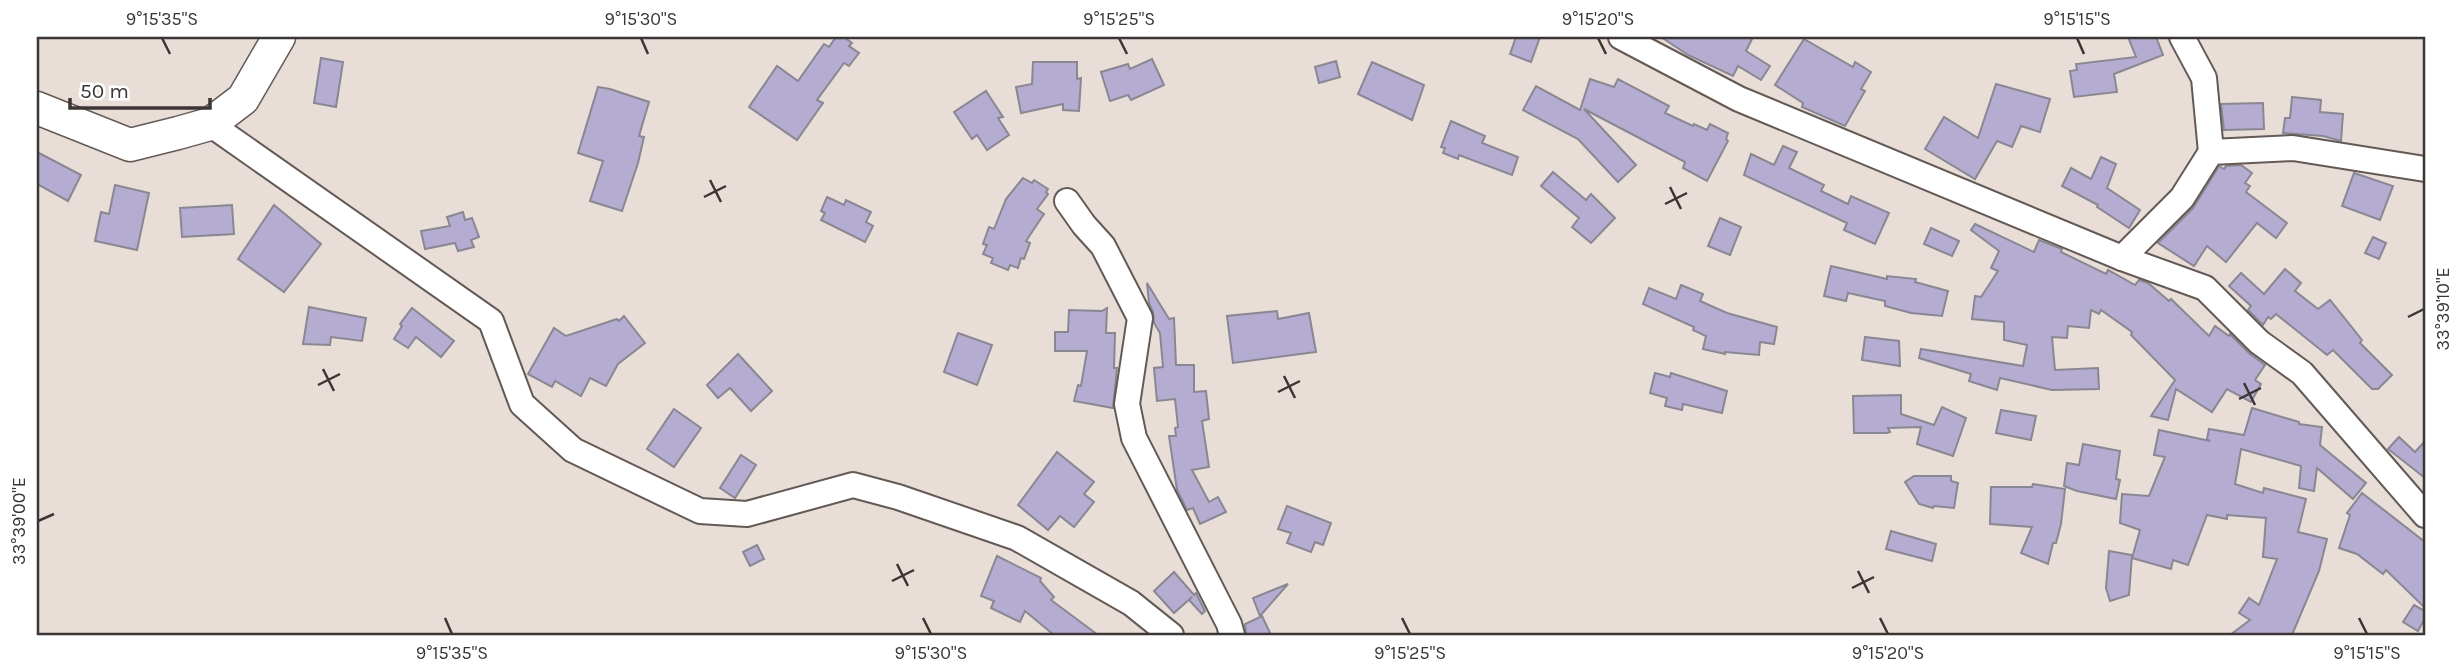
<svg xmlns="http://www.w3.org/2000/svg" width="2462" height="672" font-family="Karla,sans-serif">
  <style>
    .building { fill: #b5acd2; stroke: #898791; stroke-width: 2 }
    .lines { fill: none; stroke-linecap: round; stroke-linejoin: round }
    .minor-casing { stroke: #635955; stroke-width: 28 }
    .major-casing { stroke: #635955; stroke-width: 35 }
    .minor { stroke: #fff; stroke-width: 24 }
    .major { stroke: #fff; stroke-width: 32 }
    .ticks { fill: none; stroke: #3b3634; stroke-width: 2.5 }
    .neatline { fill: none; stroke: #3b3634; stroke-width: 2.5 }
    .ticks-label { font-size: 18px; text-anchor: middle; fill: #3b3634 }
  </style>
  <rect width="100%" height="100%" fill="#e9ddd8"/>
  <g class="building">
    <path d="M836 37H844L852 43 849 46 859 53 849 66 844 63 817 100 823 103 797 140 749 107 777 66 798 81 824 44 829 47Z"/>
    <path d="M1516 37H1540L1531 62 1510 54Z"/>
    <path d="M1661 37H1753L1746 51 1770 66 1761 80 1738 66 1733 76 1688 55Z"/>
    <path d="M2128 37H2156L2163 55 2114 74 2117 92 2074 97 2070 71 2077 70 2076 64 2136 57Z"/>
    <path d="M1804 39 1853 67 1855 62 1871 72 1861 89 1865 91 1845 126 1802 107 1803 103 1775 85Z"/>
    <path d="M321 58 343 62 336 107 314 103Z"/>
    <path d="M1152 59 1164 85 1131 100 1128 95 1110 101 1101 72 1128 64 1130 69Z"/>
    <path d="M1336 61 1340 77 1319 83 1315 67Z"/>
    <path d="M1033 62H1077V79L1081 78 1079 111 1063 110V104L1021 113 1016 87 1032 84Z"/>
    <path d="M1372 62 1424 85 1412 120 1358 94Z"/>
    <path d="M1590 79 1614 87 1618 79 1669 106 1665 113 1693 126 1694 124 1707 130 1710 124 1728 133 1726 139 1728 141 1707 181 1683 168 1685 162 1584 109 1636 165 1618 182 1578 139 1523 110 1536 86 1580 110Z"/>
    <path d="M1996 84 2050 99 2040 132 2021 126 2012 147 1997 141 1975 179 1925 149 1944 117 1978 138Z"/>
    <path d="M598 87 610 89 649 102 639 136 644 137 638 163 622 211 590 201 603 161 578 153Z"/>
    <path d="M986 91 1003 117 998 118 1009 135 987 150 977 135 972 139 954 112Z"/>
    <path d="M2292 97 2321 100 2320 112 2343 114 2341 141 2323 136 2283 133 2285 118H2290Z"/>
    <path d="M2263 103 2264 129 2224 130 2221 104Z"/>
    <path d="M1451 121 1485 136 1482 143 1518 157 1512 175 1459 155 1458 159 1443 153 1445 148 1441 147Z"/>
    <path d="M1783 146 1797 152 1789 168 1824 185 1821 191 1848 204 1851 196 1889 213 1875 244 1844 230 1847 223 1744 175 1751 154 1774 165Z"/>
    <path d="M37 152 81 175 68 201 37 184Z"/>
    <path d="M2101 157 2116 164 2107 188 2140 210 2129 228 2097 207 2098 205 2062 186 2071 168 2091 179Z"/>
    <path d="M2241 165 2252 173 2245 183 2250 186 2246 192 2287 223 2276 238 2257 223 2226 262 2207 246 2194 266 2158 243 2193 208 2219 166 2224 169 2226 166Z"/>
    <path d="M1553 172 1586 200 1591 194 1615 218 1591 243 1572 227 1579 218 1541 186Z"/>
    <path d="M2354 173 2393 186 2380 220 2342 206Z"/>
    <path d="M1023 178 1032 183 1034 180 1048 189 1046 192 1048 194 1037 209 1044 214 1026 241 1030 243 1024 259 1021 258 1018 268 1010 265 1008 270 991 263 993 258 983 254 987 245 983 244 989 227 994 229 1006 199Z"/>
    <path d="M115 185 149 193 137 250 95 241 101 212 109 214Z"/>
    <path d="M827 197 844 205 846 200 871 212 866 222 873 226 865 242 821 220 825 213 821 211Z"/>
    <path d="M232 205 234 234 182 237 180 208Z"/>
    <path d="M274 205 321 244 284 292 238 259Z"/>
    <path d="M463 212 465 220 472 218 479 237 471 240 474 247 458 251 455 243 425 249 421 231 450 226 447 217Z"/>
    <path d="M1720 218 1741 227 1730 255 1708 246Z"/>
    <path d="M1975 224 2034 252 2039 240 2062 249 2061 252 2106 274 2108 270 2135 285 2139 280 2148 283 2169 301 2171 299 2209 336 2215 326 2229 336 2230 334 2249 353 2265 365 2255 380 2261 384 2251 402 2227 389 2212 412 2176 389 2168 420 2151 416 2175 380 2131 335 2132 332 2101 310 2099 314 2091 310 2089 328 2068 326 2067 338 2052 337 2055 370 2098 368 2099 389 2052 390 2000 378 1997 390 1969 381 1971 374 1919 358 1921 349 2023 366 2027 345 2004 340V322L1972 319 1975 296 1981 297 1998 271 1991 268 1999 251 1971 230Z"/>
    <path d="M1931 228 1959 241 1952 256 1924 244Z"/>
    <path d="M2373 237 2386 243 2379 259 2365 253Z"/>
    <path d="M1831 266 1887 279V276L1916 279 1915 282 1948 291 1942 316 1911 313 1885 306V301L1848 293 1846 301 1824 296Z"/>
    <path d="M2285 269 2301 283 2295 291 2318 309 2330 300 2362 340 2360 343 2392 375 2378 389H2372L2333 350 2327 355 2276 314 2271 319 2268 317 2263 325 2248 310 2251 306 2229 286 2241 273 2264 294Z"/>
    <path d="M1147 283 1169 319 1174 318 1176 365H1194V392L1206 391 1209 419 1202 421 1209 467 1192 470 1209 502 1218 497 1226 512 1200 524 1193 508 1187 510 1177 490 1169 436H1176L1175 428 1178 427 1175 399 1157 401 1154 368 1163 367 1160 333 1154 323 1153 312 1149 303Z"/>
    <path d="M1681 285 1703 294 1700 301 1727 313 1777 327 1774 344 1760 342 1759 355 1725 352V354L1703 349 1706 336 1693 330 1694 327 1643 304 1649 288 1676 299Z"/>
    <path d="M309 307 366 318 362 341 331 337 330 345 303 344Z"/>
    <path d="M412 308 454 341 441 357 416 337 408 348 394 339 402 326 400 324Z"/>
    <path d="M1107 308 1106 333H1115L1114 368H1117L1113 408 1074 401 1078 385 1081 386 1087 351H1055V332H1068L1069 310 1102 311Z"/>
    <path d="M1277 311 1278 319 1309 313 1316 352 1233 363 1227 316Z"/>
    <path d="M624 316 645 343 618 364 606 386 590 378 581 396 555 381 552 387 528 374 554 328 566 336 617 319 619 321Z"/>
    <path d="M958 333 992 345 977 385 944 372Z"/>
    <path d="M1865 337 1899 341 1900 366 1862 360Z"/>
    <path d="M738 354 772 391 751 411 730 388 718 398 707 385Z"/>
    <path d="M1655 373 1670 377 1671 373 1727 391 1722 413 1683 404 1682 410 1665 406 1667 398 1650 393Z"/>
    <path d="M1901 395V414L1934 425 1942 407 1966 418 1953 456 1917 444 1921 427 1888 428 1890 432 1887 433H1854L1853 396Z"/>
    <path d="M2252 408 2299 422V424L2322 427 2320 445 2366 483 2353 499 2317 468 2314 491 2299 488 2301 466 2241 449 2235 484 2263 493 2264 488 2306 499 2298 532 2327 539 2319 571 2292 635H2230L2250 620 2239 613 2249 598 2259 605 2277 559 2263 557 2266 518 2227 515V519L2207 515 2188 565 2173 560 2171 569 2132 558 2140 530 2120 523 2122 494 2149 496 2165 457 2154 455 2159 430 2210 441 2207 439 2209 429 2244 435Z"/>
    <path d="M674 409 701 428 674 467 647 449Z"/>
    <path d="M2001 410 2036 416 2031 440 1996 433Z"/>
    <path d="M2399 437 2415 452 2425 441V478L2388 449Z"/>
    <path d="M2083 444 2120 451 2116 479 2120 480 2116 499 2077 491 2064 486 2067 463 2079 465Z"/>
    <path d="M1057 452 1094 482 1084 494 1094 502 1074 527 1060 516 1048 530 1018 505Z"/>
    <path d="M741 455 756 465 735 498 720 488Z"/>
    <path d="M1914 476H1951V481L1958 483 1954 508 1934 506 1933 508 1919 504 1905 482Z"/>
    <path d="M2033 484 2065 489 2061 524 2056 543H2053L2048 564 2021 553 2032 527 1990 524 1991 487H2032Z"/>
    <path d="M2362 493 2425 542V608L2386 570 2383 574 2357 554 2339 548 2350 515 2347 513Z"/>
    <path d="M1287 506 1331 523 1323 545 1315 542 1311 552 1287 543 1291 533 1278 529Z"/>
    <path d="M1891 531 1936 544 1932 561 1886 549Z"/>
    <path d="M757 545 764 559 750 566 743 552Z"/>
    <path d="M2109 551 2132 555 2129 595 2110 601 2106 588Z"/>
    <path d="M997 556 1041 578 1040 581 1054 597 1051 600 1098 635H1054L1025 611 1020 622 991 608 994 601 981 596Z"/>
    <path d="M1174 572 1194 595 1196 593 1205 611 1202 614 1189 600 1192 597 1174 613 1154 591Z"/>
    <path d="M1288 584 1260 616 1253 598Z"/>
    <path d="M2414 605 2425 611V618L2418 631 2403 622Z"/>
    <path d="M1262 616 1271 635H1246L1245 624Z"/>
  </g>
  <g class="lines">
    <defs>
      <g id="minor">
        <path d="M1621 37 1739 99 2122 258 2205 288 2259 342 2302 373 2425 515"/>
        <path d="M2182 37 2204 78 2211 152"/>
        <path d="M210 124 491 321 522 404 573 450 700 511 747 514 853 485 898 497 1017 538 1131 603 1171 635"/>
        <path d="M1067 201 1084 225 1103 246 1140 318 1127 404 1134 438 1229 624 1232 635"/>
        <path d="M2122 258 2182 198 2211 152 2293 148 2425 169"/>
      </g>
      <path id="major" d="M37 108 130 145 178 133 210 124 243 99 279 37"/>
    </defs>
    <use href="#minor" class="minor-casing"/>
    <use href="#major" class="major-casing"/>
    <use href="#minor" class="minor"/>
    <use href="#major" class="major"/>
  </g>
  <path class="ticks" d="M162 38 170 54M641 38 648 54M1119 38 1127 54M1598 38 1606 54M2077 38 2084 54M710 180 721 202M1670 187 1681 209M704 197 726 186M1665 204 1687 193M2408 317 2424 309M323 369 334 391M1284 376 1295 398M2244 383 2255 405M318 385 340 374M1278 392 1300 381M2239 399 2261 388M38 521 54 514M897 564 908 586M1858 571 1869 593M892 581 914 570M1852 588 1874 577M445 618 452 634M923 618 931 634M1402 618 1410 634M1880 618 1888 634M2359 618 2367 634"/>
  <rect width="2462" height="672" fill="none" stroke="#ffffff" stroke-width="77"/>
  <path d="M70 98v10h140v-10" fill="none" stroke="#3b3634" stroke-width="3.5"/>
  <text x="80" y="98" font-size="21" fill="#3b3634" stroke="#ffffff" stroke-width="5" paint-order="stroke">50 m</text>
  <rect x="38" y="38" width="2386" height="596" class="neatline"/>
  <g class="ticks-label">
    <text x="162" y="25">9°15'35"S</text>
    <text x="641" y="25">9°15'30"S</text>
    <text x="1119" y="25">9°15'25"S</text>
    <text x="1598" y="25">9°15'20"S</text>
    <text x="2077" y="25">9°15'15"S</text>
    <text transform="translate(2443 309) rotate(-90)" y="6">33°39'10"E</text>
    <text transform="translate(19 521) rotate(-90)" y="6">33°39'00"E</text>
    <text x="452" y="659">9°15'35"S</text>
    <text x="931" y="659">9°15'30"S</text>
    <text x="1410" y="659">9°15'25"S</text>
    <text x="1888" y="659">9°15'20"S</text>
    <text x="2367" y="659">9°15'15"S</text>
  </g>
</svg>
